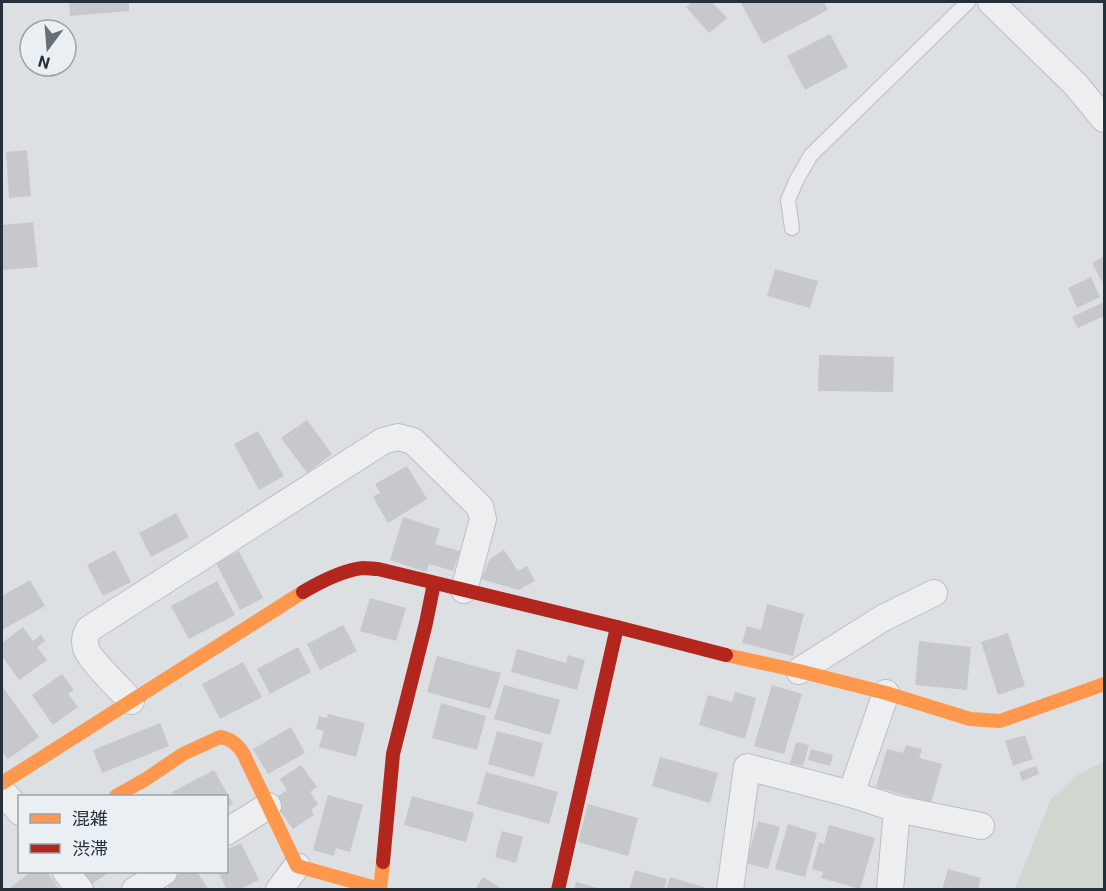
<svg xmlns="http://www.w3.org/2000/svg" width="1106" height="891" font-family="Roboto,'Noto Sans JP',sans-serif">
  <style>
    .green { fill: #cfd7ce }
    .building { fill: #c6c8cb }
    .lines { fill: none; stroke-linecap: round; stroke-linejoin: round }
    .lane-casing { stroke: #bcbec1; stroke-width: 16 }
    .street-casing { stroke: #bcbec1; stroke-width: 28 }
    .lane { stroke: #edeef0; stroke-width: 14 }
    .street { stroke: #edeef0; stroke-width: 26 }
    .slow { stroke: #ff974d; stroke-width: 14 }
    .jam { stroke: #b3261e; stroke-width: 14 }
  </style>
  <rect width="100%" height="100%" fill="#dde0e3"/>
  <path class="green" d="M1104 761V889H1015L1051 799 1079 774Z"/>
  <g class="building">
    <path d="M69 2H129V11L70 16Z"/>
    <path d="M692 2H712L727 18 709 33 686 7Z"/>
    <path d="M743 2H824L828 10 763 44 741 3Z"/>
    <path d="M830 34 848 67 805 90 787 56Z"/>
    <path d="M27 150 31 196 9 198 6 152Z"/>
    <path d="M33 222 38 267 2 270V225Z"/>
    <path d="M1104 256V285L1092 263Z"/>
    <path d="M775 269 818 281 810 308 767 296Z"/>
    <path d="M1091 277 1100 297 1077 308 1068 288Z"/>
    <path d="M1104 302V316L1078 328 1072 317Z"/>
    <path d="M819 355 894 357 893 392 818 391Z"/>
    <path d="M307 420 332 454 307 473 281 438Z"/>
    <path d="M258 431 284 476 259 490 234 444Z"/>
    <path d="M407 466 427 499 388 523 373 497 380 493 375 484Z"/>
    <path d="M176 513 189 537 151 557 139 533Z"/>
    <path d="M403 517 440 529 435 544 460 551 453 571 429 564 426 572 390 560Z"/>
    <path d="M115 550 131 582 103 596 87 565Z"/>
    <path d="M504 550 518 571 527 566 535 581 518 590 481 579 490 559Z"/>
    <path d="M239 551 263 598 240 610 216 563Z"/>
    <path d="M30 580 45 606 2 630V596Z"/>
    <path d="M217 581 235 615 189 639 171 606Z"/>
    <path d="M370 598 406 608 396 641 360 631Z"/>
    <path d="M767 604 804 614 793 656 742 643 747 626 761 630Z"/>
    <path d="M343 625 357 651 320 670 307 644Z"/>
    <path d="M23 627 33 641 41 635 45 641 37 647 47 660 19 680 2 656V643Z"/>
    <path d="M1008 633 1025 686 998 695 981 642Z"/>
    <path d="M919 641 971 647 967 690 915 685Z"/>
    <path d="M298 647 311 672 270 694 257 669Z"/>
    <path d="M517 649 566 663 568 655 585 660 577 690 511 672Z"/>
    <path d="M437 656 501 673 490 709 427 692Z"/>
    <path d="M243 662 262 697 220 719 202 684Z"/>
    <path d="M62 674 74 690 68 694 78 707 53 725 32 695Z"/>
    <path d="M504 685 560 700 550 735 494 719Z"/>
    <path d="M772 685 802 694 784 754 754 746Z"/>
    <path d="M2 686 39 737 8 759 2 751Z"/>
    <path d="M735 692 756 698 745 739 699 725 708 695 732 702Z"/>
    <path d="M441 703 486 716 477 750 432 738Z"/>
    <path d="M328 714 365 723 356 757 319 747 324 731 316 729 319 716 327 718Z"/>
    <path d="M160 723 169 746 102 773 93 750Z"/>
    <path d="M291 727 305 753 268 774 253 749Z"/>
    <path d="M497 731 543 743 534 777 488 764Z"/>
    <path d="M1025 735 1033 759 1013 766 1005 741Z"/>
    <path d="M796 742 809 745 803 766 790 763Z"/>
    <path d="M906 745 922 749 919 758 942 764 931 803 876 787 887 749 903 753Z"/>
    <path d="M811 749 833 755 830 766 808 760Z"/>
    <path d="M660 757 718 773 710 803 652 786Z"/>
    <path d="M301 765 317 787 310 792 318 804 311 810 314 815 293 829 272 800 287 790 280 779Z"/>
    <path d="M1036 766 1039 774 1022 781 1019 772Z"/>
    <path d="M214 770 233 804 226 808V796H174L172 792Z"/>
    <path d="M486 772 558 792 549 824 477 804Z"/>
    <path d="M328 795 363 805 350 852 336 848 334 856 313 850Z"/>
    <path d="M412 796 474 813 466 842 404 825Z"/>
    <path d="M588 804 638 818 628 856 578 842Z"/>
    <path d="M758 821 780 827 768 869 746 863Z"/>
    <path d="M788 824 817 833 805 877 775 869Z"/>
    <path d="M829 825 875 838 860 889 821 878 823 872 812 869 819 842 824 844Z"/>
    <path d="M502 831 523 837 516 863 495 857Z"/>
    <path d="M241 843 259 880 239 890H227L218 872H226V850Z"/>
    <path d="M948 869 981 878 978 890H942Z"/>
    <path d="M635 870 667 879 664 890H629Z"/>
    <path d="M31 872H47L60 890H13L11 887Z"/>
    <path d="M83 872H110L92 884Z"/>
    <path d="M181 872H197L209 890H170L165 882Z"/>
    <path d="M483 877 504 890H475Z"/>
    <path d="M670 877 710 889V890H666Z"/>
    <path d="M576 882 601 889V890H574Z"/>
  </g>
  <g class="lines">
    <defs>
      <path id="lane" d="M792 228 788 200 797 179 811 155 968 2"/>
      <g id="street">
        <path d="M991 2 1076 85 1104 119"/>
        <path d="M799 671 883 618 934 593"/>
        <path d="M131 701C122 691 88 658 86 648 84 641 85 635 89 629L383 441 398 437 413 441 480 507 483 519 464 590"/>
        <path d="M2 791 20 812"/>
        <path d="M851 794 886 693"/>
        <path d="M226 832 268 806"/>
        <path d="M66 872 80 890"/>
        <path d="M135 890 164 872"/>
        <path d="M279 890 297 866"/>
        <path d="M730 890 747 767 851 794 897 809 981 826"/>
        <path d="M890 890 897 809"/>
      </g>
    </defs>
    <use href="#lane" class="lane-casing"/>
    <use href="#street" class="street-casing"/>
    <use href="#lane" class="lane"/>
    <use href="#street" class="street"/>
    <g class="slow">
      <path d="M726 655 799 671 886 693 970 719 1000 721 1104 684"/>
      <path d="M2 783 303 592"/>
      <path d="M116 796 146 779 183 754 220 737C231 739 237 744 243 753L297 866 380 889 383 862"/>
    </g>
    <g class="jam">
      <path d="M303 592C320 582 343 570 363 568 368 568 373 569 378 569L617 627 726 655"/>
      <path d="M383 862 393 754 426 623 434 583"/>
      <path d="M558 890 617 627"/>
    </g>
  </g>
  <rect width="1106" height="891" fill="none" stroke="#26303b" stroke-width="6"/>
  <rect x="18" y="795" width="210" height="78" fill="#eaeff3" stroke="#9ca3a9" stroke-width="1.5"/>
  <rect x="30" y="814" width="30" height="9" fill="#ff974d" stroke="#9ca3a9" stroke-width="1.5"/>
  <text x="72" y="825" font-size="18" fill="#26303b">混雑</text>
  <rect x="30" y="844" width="30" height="9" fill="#b3261e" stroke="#9ca3a9" stroke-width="1.5"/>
  <text x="72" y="855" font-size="18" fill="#26303b">渋滞</text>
  <g transform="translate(48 48) rotate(196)"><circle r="28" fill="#eaeff3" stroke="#9ca3a9" stroke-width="1.5"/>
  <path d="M0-4.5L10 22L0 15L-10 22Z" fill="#666e76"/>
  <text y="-9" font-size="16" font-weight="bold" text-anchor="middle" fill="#26303b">N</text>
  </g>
</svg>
